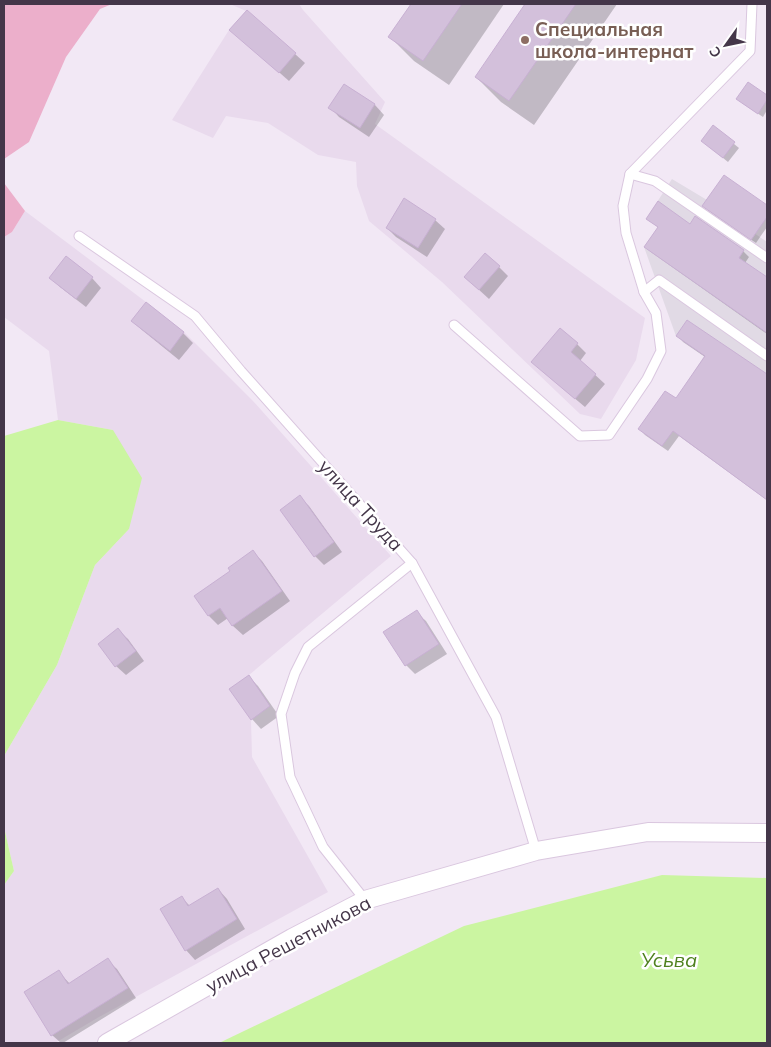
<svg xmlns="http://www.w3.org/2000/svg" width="771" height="1047" font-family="Mulish,sans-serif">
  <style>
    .residential { fill: #e9daed }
    .industrial { fill: #e1dae5 }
    .green { fill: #ecafcb }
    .water { fill: #cbf5a1 }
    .shadow { fill: #0003 }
    .building { fill: #d3c0db; stroke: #c8b0d3 }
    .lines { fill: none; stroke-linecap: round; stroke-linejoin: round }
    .service-casing { stroke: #dac7df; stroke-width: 11 }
    .minor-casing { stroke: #dac7df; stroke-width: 20 }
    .service { stroke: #fff; stroke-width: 9 }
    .minor { stroke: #fff; stroke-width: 18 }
    .education-dot { fill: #8d6e63; stroke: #fff; stroke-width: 2 }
    .labels { text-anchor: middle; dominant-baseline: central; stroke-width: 5; stroke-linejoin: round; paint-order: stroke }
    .education-label { font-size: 19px; font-weight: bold; fill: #785e54; stroke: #fff; text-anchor: start }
    .street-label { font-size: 19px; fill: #443649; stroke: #fff }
    .water-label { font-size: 20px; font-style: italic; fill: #4f811f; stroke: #fff }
  </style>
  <rect width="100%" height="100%" fill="#f2e8f5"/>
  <g class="residential">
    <path d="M230 4H299L303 10 385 102 375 124 645 318 636 360 601 419 580 414 442 282 369 221 357 186 356 162 318 155 268 123 226 116 213 138 172 120 229 30 246 11Z"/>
    <path d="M25 211 146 302 184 332 253 401 391 556 249 675 270 706 251 720 252 757 328 892 99 1017 55 1043H4V885L14 871 4 827V756L57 665 95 565 129 529 113 430 58 420 49 351 4 317V237L12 232Z"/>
  </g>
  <path class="industrial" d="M672 179 707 200 767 242V405L732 382 723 394 693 373 704 356 676 336 644 247 658 227 646 219Z"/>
  <g class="green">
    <path d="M4 4H112L100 9 66 57 29 142 4 159Z"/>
    <path d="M4 183 25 211 12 232 4 237Z"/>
  </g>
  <g class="water">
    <path d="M58 420 113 430 142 478 129 529 95 565 57 665 4 756V436Z"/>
    <path d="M4 827 14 871 4 885Z"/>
    <path d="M662 875 767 878V1043H219L464 926Z"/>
  </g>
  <g class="shadow">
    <path d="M412 4H504L449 85 414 61 390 37Z"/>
    <path d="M523 4H617L534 125 501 102 476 77 525 6Z"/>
    <path d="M231 30 295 54 305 63 289 81Z"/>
    <path d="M748 83 767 96V110L763 117 742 103 738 99Z"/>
    <path d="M344 86 375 105 384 115 369 137 339 117 330 107Z"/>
    <path d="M713 127 739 148 728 162 707 145Z"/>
    <path d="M724 177 767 207V227L756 243 708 210Z"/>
    <path d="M435 220 445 229 427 257 396 237 387 228Z"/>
    <path d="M654 224 691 225 743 251 749 257 745 263 767 279V334L651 252 646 247 659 228Z"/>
    <path d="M499 267 508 276 489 299 465 277Z"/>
    <path d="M51 278H92L101 288 86 307 60 287Z"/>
    <path d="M146 304 183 333 193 343 179 360 142 330 132 321Z"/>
    <path d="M688 322 767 375V500L679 436 668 451 645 435 640 429 676 400 705 357 683 342 678 336Z"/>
    <path d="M577 344 586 353 580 361 605 384 585 407 542 371Z"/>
    <path d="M299 497 309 506 342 552 324 565 315 556Z"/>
    <path d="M253 552 262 561 290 601 243 635 233 626 228 618 218 625 209 616 195 597 232 571Z"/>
    <path d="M416 612 426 621 447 654 415 674 406 665Z"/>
    <path d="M118 630 128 639 144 661 126 675 116 666Z"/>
    <path d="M248 676 258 686 279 716 261 729 252 719Z"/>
    <path d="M218 889 227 899 245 929 195 960 186 950 182 898 190 906Z"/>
    <path d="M107 960 117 969 136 998 63 1043H61L52 1035 59 972 70 984Z"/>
  </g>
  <g class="building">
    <path d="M411 4H462L423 61 388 37Z"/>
    <path d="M525 4H576L509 101 475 77Z"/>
    <path d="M247 10 296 53 279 73 229 30Z"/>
    <path d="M748 82 767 95V100L758 114 736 99Z"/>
    <path d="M344 84 375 104 360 128 328 108Z"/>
    <path d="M713 125 735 142 723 158 701 141Z"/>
    <path d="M724 175 767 205V217L751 240 702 206Z"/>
    <path d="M404 198 436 219 418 248 386 228Z"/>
    <path d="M658 201 690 224 695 216 744 250 739 258 767 277V333L644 247 658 227 646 219Z"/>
    <path d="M485 253 500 266 479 290 464 277Z"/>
    <path d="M66 256 93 277 76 299 49 278Z"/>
    <path d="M146 302 184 332 170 351 131 321Z"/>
    <path d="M687 320 767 374V500L673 431 662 446 638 429 665 391 676 398 705 356 676 336Z"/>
    <path d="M560 328 578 343 571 352 596 374 575 399 531 362Z"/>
    <path d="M300 495 334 542 314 557 280 510Z"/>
    <path d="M253 550 282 591 232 626 220 608 208 616 194 596 230 571 228 568Z"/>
    <path d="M417 610 439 644 405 666 383 632Z"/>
    <path d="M118 628 136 651 115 667 98 644Z"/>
    <path d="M249 675 270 706 251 720 229 689Z"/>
    <path d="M218 888 237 919 185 951 160 909 182 896 188 906Z"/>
    <path d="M108 958 128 988 51 1036 24 992 59 970 68 984Z"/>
  </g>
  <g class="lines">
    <defs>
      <g id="service">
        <path d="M630 174 655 181 767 258"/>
        <path d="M79 236 195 316 241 371 412 563 496 717 536 851"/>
        <path d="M644 292 626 233 623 206 630 174 750 51 752 4"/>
        <path d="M454 325 580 436 609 435 647 379 661 351 656 313 644 292 659 280 767 356"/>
        <path d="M365 900 323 847 290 777 281 714 295 673 308 647 412 563"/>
      </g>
      <path id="minor" d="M107 1043 292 938 365 900 536 851 648 832 767 833"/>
    </defs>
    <use href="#service" class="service-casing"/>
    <use href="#minor" class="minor-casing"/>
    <use href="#service" class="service"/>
    <use href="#minor" class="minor"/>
  </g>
  <circle class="education-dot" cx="525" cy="40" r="5"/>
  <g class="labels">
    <g class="education-label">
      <text x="535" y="29">Специальная<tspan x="535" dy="22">школа-интернат</tspan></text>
    </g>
    <g class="street-label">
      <text transform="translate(361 505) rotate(48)">улица Труда</text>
      <text transform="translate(288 944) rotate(-28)">улица Решетникова</text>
    </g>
    <g class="water-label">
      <text x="669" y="959">Усьва</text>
    </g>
  </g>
  <rect width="771" height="1047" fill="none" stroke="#443649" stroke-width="10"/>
  <g transform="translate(726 45) rotate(237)" stroke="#ffffff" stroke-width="4" paint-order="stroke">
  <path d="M0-4L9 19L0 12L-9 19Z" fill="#443649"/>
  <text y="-8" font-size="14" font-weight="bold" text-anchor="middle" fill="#443649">С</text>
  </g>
</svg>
